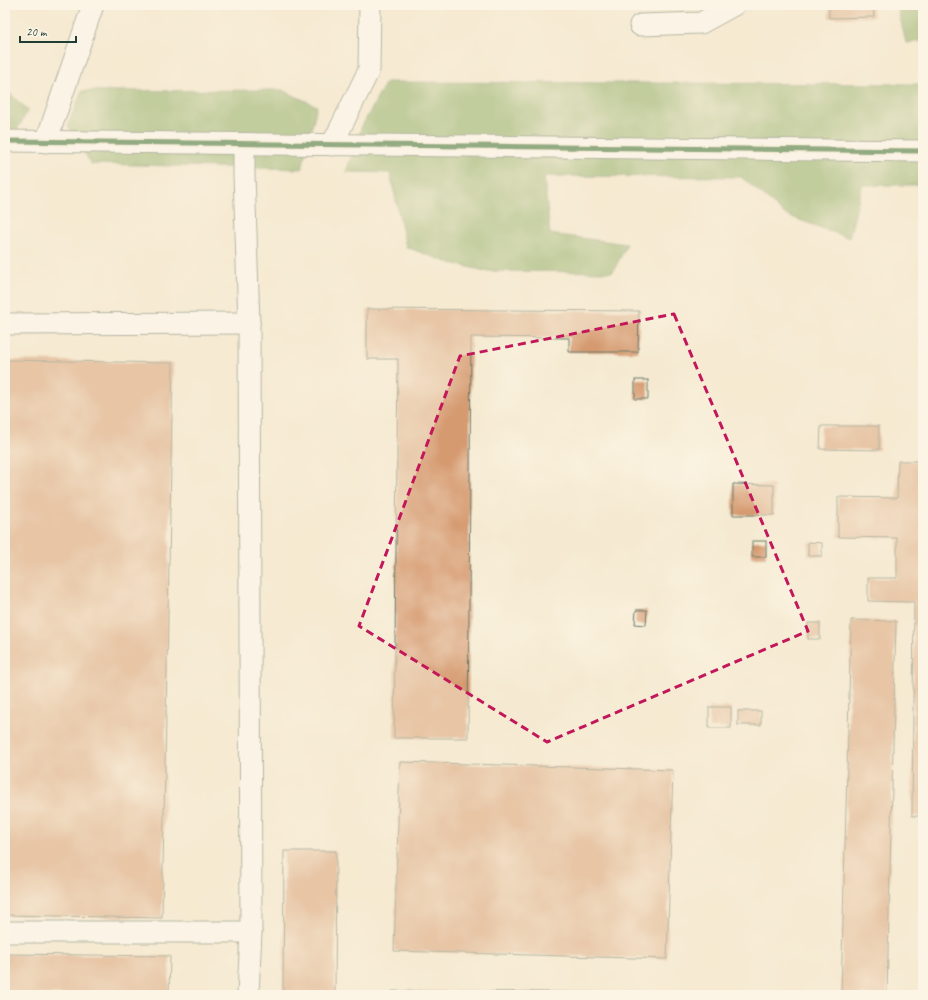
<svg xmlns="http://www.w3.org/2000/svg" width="928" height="1000" font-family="Caveat,sans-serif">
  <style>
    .forest { fill: #84ab61; stroke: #52744a }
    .building { fill: #d59a70 }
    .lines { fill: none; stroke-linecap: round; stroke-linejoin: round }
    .minor-casing { stroke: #6a7a6b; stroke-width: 23 }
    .minor { stroke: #fff; stroke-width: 21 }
    .cycleway-casing { stroke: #fcf5e5; stroke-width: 8 }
    .cycleway { stroke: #1b5e20; stroke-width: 5 }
    .marked { fill: none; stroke: #c2185b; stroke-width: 3; stroke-dasharray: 8 5; stroke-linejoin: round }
  </style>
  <rect width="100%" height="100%" fill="#fcf5e5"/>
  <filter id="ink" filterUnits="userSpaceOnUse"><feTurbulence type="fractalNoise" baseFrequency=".025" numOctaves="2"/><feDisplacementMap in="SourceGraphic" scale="8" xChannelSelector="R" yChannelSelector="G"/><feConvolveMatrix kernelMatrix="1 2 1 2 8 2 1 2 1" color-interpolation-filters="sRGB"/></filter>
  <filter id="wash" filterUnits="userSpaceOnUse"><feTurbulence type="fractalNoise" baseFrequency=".012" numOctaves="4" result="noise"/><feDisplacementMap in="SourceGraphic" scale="16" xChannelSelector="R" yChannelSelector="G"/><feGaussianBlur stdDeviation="0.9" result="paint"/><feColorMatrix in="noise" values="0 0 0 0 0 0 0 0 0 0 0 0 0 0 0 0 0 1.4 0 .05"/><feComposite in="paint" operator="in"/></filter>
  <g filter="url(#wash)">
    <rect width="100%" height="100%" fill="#f5ead1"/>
    <g class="forest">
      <path d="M897 5H923V41L906 43Z"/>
      <path d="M386 82 923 84V185H862L849 238 786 215 741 177 544 176 550 234 627 244 613 272 485 271 447 262 406 247 390 173 346 172 362 126Z"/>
      <path d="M5 89 28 110 5 152Z"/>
      <path d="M282 90 317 106 302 169 91 164 68 125 82 91Z"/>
    </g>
    <g id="blocks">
      <g class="building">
        <path d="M565 5H677V8L565 6Z"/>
        <path d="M829 5H873L874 17 829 18Z"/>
        <path d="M367 309 639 311 638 352H569V338L471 337 468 738H394L398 359H367Z"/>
        <path d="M5 360 173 363 162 918 5 915Z"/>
        <rect x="635" y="380" width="13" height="19"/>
        <path d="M821 426H879V450L820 449Z"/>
        <path d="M898 461H923V816H912L914 602 868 601V578H897V538L838 537V497L897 498Z"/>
        <path d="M733 484 774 485V515H733Z"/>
        <rect x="752" y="541" width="14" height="16"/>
        <path d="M808 542 822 543V556H808Z"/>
        <path d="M636 610H647L646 625 635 624Z"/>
        <path d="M851 620 896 621 887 995H841Z"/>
        <rect x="808" y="623" width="12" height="16"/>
        <rect x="709" y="707" width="22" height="21"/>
        <rect x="738" y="711" width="23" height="14"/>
        <path d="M400 762 673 770 667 959 394 951Z"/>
        <path d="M284 851H336L335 995H283Z"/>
        <path d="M5 954 170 956 169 995H5Z"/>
        <path d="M392 991 717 993V995H392Z"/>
      </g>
    </g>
  </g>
  <g filter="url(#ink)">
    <use href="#blocks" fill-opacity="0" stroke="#6a7a6b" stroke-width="1"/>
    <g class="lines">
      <defs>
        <g id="minor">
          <path d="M640 25 701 23 734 5"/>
          <path d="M5 141 923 151"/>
          <path d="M46 142 93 5"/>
          <path d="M244 144V174L249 323 251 932 248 995"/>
          <path d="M332 145 369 70 370 5"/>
          <path d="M5 324 249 323"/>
          <path d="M5 932H251"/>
        </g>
      </defs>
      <use href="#minor" class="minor-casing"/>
      <use href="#minor" class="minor"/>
      <defs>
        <path id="cycleway" d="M5 141 923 151"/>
      </defs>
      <use href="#cycleway" class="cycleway-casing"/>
      <use href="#cycleway" class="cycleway"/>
    </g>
  </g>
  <path d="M0 0H928V1000H0ZM674 314 808 631 547 742 359 626 460 356Z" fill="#f5ead1" fill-opacity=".55" fill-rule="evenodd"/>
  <path class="marked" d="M674 314 808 631 547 742 359 626 460 356Z"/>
  <rect width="928" height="1000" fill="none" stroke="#fcf5e5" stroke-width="20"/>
  <path d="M20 36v6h56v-6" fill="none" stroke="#1f3d34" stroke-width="2"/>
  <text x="26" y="36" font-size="12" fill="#1f3d34" stroke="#fcf5e5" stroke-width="3" paint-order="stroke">20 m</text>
</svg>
